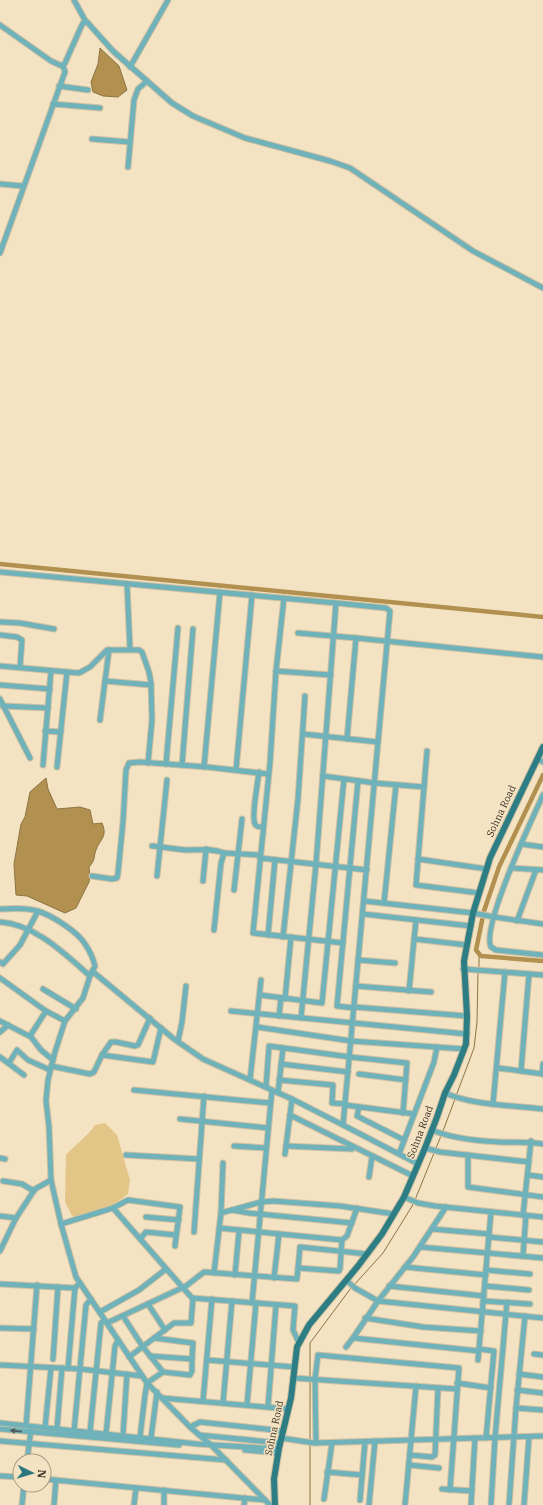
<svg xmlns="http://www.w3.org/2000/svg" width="543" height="1505" font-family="'IBM Plex Serif',serif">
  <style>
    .green { fill: #e4c588 }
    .water { fill: #b19050; stroke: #8d7443 }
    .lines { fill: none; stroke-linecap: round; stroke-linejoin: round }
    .stream { stroke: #8d7443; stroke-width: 1 }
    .canal { stroke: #b19050; stroke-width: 4.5 }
    .minor-casing { stroke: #cfc0a3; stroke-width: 7 }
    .major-casing { stroke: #cfc0a3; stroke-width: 8 }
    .minor { stroke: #6fb2b9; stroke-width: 5 }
    .major { stroke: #2c7d84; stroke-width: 6 }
    .oneway { fill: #4c5f59 }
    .labels { text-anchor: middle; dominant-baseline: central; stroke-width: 3; stroke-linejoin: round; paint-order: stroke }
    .street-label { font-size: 10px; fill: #393226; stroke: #f4e3c2 }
  </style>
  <rect width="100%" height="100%" fill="#f4e3c2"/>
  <path class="green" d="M105 1123 117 1135 130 1180 128 1194 101 1214 87 1220 72 1216 65 1202 66 1155C76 1144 87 1137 95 1125Z"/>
  <g class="water">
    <path d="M100 48 119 66 127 90 118 97 103 96 93 92 91 82 98 64Z"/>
    <path d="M46 778 48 789 57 809 80 807 90 810 93 824 102 823C108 837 100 839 96 850 93 858 96 859 89 867L90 877 89 882 76 908 65 913 27 896 16 895 14 864 21 824 25 817 30 792Z"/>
  </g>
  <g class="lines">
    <g class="stream">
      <path d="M479 969V954"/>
      <path d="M456 1096 474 1048 477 1022 478 972"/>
      <path d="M443 1131 455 1099"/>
      <path d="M436 1148 441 1136"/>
      <path d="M415 1200 434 1153"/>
      <path d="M354 1285 383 1253 414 1203"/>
      <path d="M310 1377V1343L351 1288"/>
      <path d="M310 1441V1382"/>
      <path d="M310 1505V1444"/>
    </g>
    <g class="canal">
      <path d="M0 564 543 617"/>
      <path d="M543 775 499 867 484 911 476 950 481 956 543 961"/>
    </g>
    <defs>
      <g id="minor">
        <path d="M74 0 86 22"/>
        <path d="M0 25 51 61 62 66 65 63 81 27 83 23 87 22 113 51 172 103 193 116 245 138 330 161 350 168 473 251 543 288"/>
        <path d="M130 67 168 0"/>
        <path d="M59 86 88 90"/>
        <path d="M53 104 100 108"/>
        <path d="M92 139 130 142"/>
        <path d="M128 167 134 100 138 89 147 81"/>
        <path d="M0 184 23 186"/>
        <path d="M0 253 65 72 63 65"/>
        <path d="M0 572 336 603 386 608 390 611 343 1125"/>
        <path d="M127 584 130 649"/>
        <path d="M284 598 276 671 270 763 253 933 343 943"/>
        <path d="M0 622 20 623 54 629"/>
        <path d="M298 633 356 638 543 657"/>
        <path d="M0 635 17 637 22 640 20 667"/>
        <path d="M0 666 79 673 90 667 107 650H139L142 652 149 672 151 683 152 720 148 763"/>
        <path d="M276 671 331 675"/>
        <path d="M105 681 151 685"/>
        <path d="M0 685 50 689"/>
        <path d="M0 699 30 758"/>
        <path d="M3 706 48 708"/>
        <path d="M100 720 109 650"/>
        <path d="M45 731 61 732"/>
        <path d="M303 734 378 742"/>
        <path d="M347 739 356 638"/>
        <path d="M427 751 416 885 479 893"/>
        <path d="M537 759 543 762"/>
        <path d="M166 764 178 628"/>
        <path d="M43 765 51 671"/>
        <path d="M182 765 193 629"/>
        <path d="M57 767 67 672"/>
        <path d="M204 767 220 592"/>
        <path d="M236 770 252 595"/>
        <path d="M259 772C258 782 251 817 255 824 256 827 260 827 263 827"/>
        <path d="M323 776 375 783 424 787"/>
        <path d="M543 795C532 819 481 927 491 947L496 950 543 955"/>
        <path d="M521 844 543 847"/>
        <path d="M152 846C163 847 175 849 186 850 199 850 212 848 224 853"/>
        <path d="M260 858 367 870"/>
        <path d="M418 859 487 869"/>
        <path d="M511 868 543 870"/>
        <path d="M92 876 112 879 117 878 118 873 123 822 126 770 129 763 140 762 207 767 268 774"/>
        <path d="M157 876 167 780"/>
        <path d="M203 881 206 849"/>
        <path d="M234 890 242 819"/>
        <path d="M364 901 473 913 494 917 543 924"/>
        <path d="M384 903 396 785"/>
        <path d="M0 909C12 909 25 907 37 911 50 914 78 932 85 944 90 951 93 958 95 966L90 976 83 998 65 1021 55 1052 48 1080 46 1101 49 1127 51 1180 61 1224 76 1277 147 1383 190 1427 211 1445 270 1505"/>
        <path d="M363 914 471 926"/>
        <path d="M517 921 536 870"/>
        <path d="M0 922C35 924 65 954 90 976"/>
        <path d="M214 930 221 863 224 853 260 855"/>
        <path d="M268 935 275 860"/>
        <path d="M283 937 298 799 305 696"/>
        <path d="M414 939 467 945"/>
        <path d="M358 960 395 963"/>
        <path d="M0 962 3 964 20 945 38 911"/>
        <path d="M463 969 543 975"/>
        <path d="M92 971 174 1039 203 1059 292 1099 343 1125 418 1164"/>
        <path d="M0 978 46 1011 65 1021"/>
        <path d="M356 986 431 992"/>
        <path d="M43 989 76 1009"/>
        <path d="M409 991 416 920"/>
        <path d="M260 995 322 1003 344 779"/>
        <path d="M285 999 291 937"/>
        <path d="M354 1007 467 1016"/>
        <path d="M354 1008 337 1006 358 781"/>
        <path d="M231 1011 467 1034"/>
        <path d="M279 1016 281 998"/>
        <path d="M301 1018 316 864 336 603"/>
        <path d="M0 1021 31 1037 41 1050 53 1060"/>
        <path d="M257 1027 351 1041 464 1049"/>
        <path d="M0 1032 8 1025"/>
        <path d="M30 1036 46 1011"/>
        <path d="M178 1041 182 1022 186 986"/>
        <path d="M102 1055 153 1062 161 1028"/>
        <path d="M0 1057 24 1075"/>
        <path d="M9 1063 17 1050 28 1060 50 1070"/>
        <path d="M281 1064 348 1072"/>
        <path d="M51 1066 90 1074 94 1072 102 1055 111 1042H116L135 1046 138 1045 150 1018"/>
        <path d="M498 1068 543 1074"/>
        <path d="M521 1071 529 974"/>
        <path d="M359 1074 406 1080"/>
        <path d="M542 1074 543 1064"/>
        <path d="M250 1080 261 980"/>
        <path d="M279 1080 333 1085 332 1103 345 1104"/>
        <path d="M266 1087 269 1046 350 1057 407 1063 403 1113"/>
        <path d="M134 1090 270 1103"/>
        <path d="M278 1093 283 1048"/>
        <path d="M445 1093C475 1106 511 1105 543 1109"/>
        <path d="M493 1104 505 972"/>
        <path d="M345 1105 414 1114"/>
        <path d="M359 1107 357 1116 404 1140"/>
        <path d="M290 1115 413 1176"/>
        <path d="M180 1119 268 1128"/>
        <path d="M432 1130C451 1138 478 1141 499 1142 514 1143 528 1141 543 1144"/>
        <path d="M234 1146 266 1148"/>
        <path d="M286 1146 352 1149"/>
        <path d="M425 1148 440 1152 529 1162"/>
        <path d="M285 1154 292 1099"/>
        <path d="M399 1154 434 1062 437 1047"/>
        <path d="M126 1155 199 1159"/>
        <path d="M468 1155V1187L543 1197"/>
        <path d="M0 1158 5 1159"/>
        <path d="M528 1175 543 1177"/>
        <path d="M369 1177 372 1157"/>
        <path d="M3 1181 22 1184 34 1191"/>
        <path d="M404 1197 418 1203 435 1206 543 1217"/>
        <path d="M113 1208 192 1298 295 1306 293 1330 299 1343"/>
        <path d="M232 1210 249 1213 352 1223"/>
        <path d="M221 1213 261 1202 273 1201 340 1206 394 1214"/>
        <path d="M523 1215 531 1141"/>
        <path d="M0 1216 16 1218"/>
        <path d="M146 1217 179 1220"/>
        <path d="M61 1224 113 1208 128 1200 180 1207 175 1246"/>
        <path d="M219 1228 342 1240 347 1236 357 1208"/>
        <path d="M432 1229 489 1234"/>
        <path d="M194 1232 204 1096"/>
        <path d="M489 1237 543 1242"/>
        <path d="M140 1239 146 1232 176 1235"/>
        <path d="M420 1247 543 1258"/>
        <path d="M0 1251 16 1218 35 1189 51 1180"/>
        <path d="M523 1256 526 1215"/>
        <path d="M405 1267 486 1275"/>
        <path d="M298 1268 339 1271 340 1269 342 1240"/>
        <path d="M486 1270 530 1274"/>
        <path d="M214 1273 221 1213 223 1163"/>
        <path d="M235 1275 239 1231"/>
        <path d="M274 1278 279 1234"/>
        <path d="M346 1280 355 1288 378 1301 543 1318"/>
        <path d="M0 1284 75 1288 80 1283"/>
        <path d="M389 1286 484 1296"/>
        <path d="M485 1286 529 1290"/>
        <path d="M483 1301 530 1304"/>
        <path d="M252 1303 272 1090"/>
        <path d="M148 1304 165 1330"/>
        <path d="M100 1312 139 1290 166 1269"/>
        <path d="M123 1316 143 1347 163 1372 147 1383 145 1395 140 1437"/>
        <path d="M365 1318 423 1327 481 1331"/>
        <path d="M107 1323 186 1286 204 1272 297 1279 300 1247 367 1254"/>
        <path d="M0 1328 34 1329"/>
        <path d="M154 1338 193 1343 192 1359"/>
        <path d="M353 1338 479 1351"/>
        <path d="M346 1347 353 1338 378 1301 413 1257 446 1207"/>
        <path d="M479 1349 494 1351 486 1438"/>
        <path d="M534 1354 543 1355"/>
        <path d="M150 1356 192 1359V1371L190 1375 163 1372"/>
        <path d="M129 1357 174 1323H191L193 1298"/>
        <path d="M53 1359 58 1287"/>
        <path d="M207 1360 294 1367"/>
        <path d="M478 1360 491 1212"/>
        <path d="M0 1365 80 1369 142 1376"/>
        <path d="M68 1368 75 1288"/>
        <path d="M519 1374 543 1377"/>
        <path d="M293 1378 457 1389"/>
        <path d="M457 1383 491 1388"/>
        <path d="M517 1390 543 1393"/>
        <path d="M162 1398 288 1409"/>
        <path d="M203 1401 212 1299"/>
        <path d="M223 1403 232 1301"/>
        <path d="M247 1405 256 1303"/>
        <path d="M268 1407 276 1305"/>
        <path d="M516 1408 543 1410"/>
        <path d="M0 1423 198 1444 278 1449"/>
        <path d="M26 1426 37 1285"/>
        <path d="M190 1427 200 1422 283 1431"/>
        <path d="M45 1428 51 1368"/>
        <path d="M0 1429 179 1445"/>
        <path d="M57 1429 62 1368"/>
        <path d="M74 1431 86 1305 91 1299"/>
        <path d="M90 1432 101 1323 105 1320"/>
        <path d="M106 1434 115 1346 118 1340"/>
        <path d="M123 1435 127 1374"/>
        <path d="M199 1435 280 1443"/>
        <path d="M151 1438 157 1392"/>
        <path d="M281 1438 314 1443 543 1436"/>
        <path d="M0 1441 226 1460"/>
        <path d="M316 1443 315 1379 318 1355 459 1368 450 1490"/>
        <path d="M245 1450 278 1453"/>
        <path d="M410 1455 432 1457 435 1455 438 1388"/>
        <path d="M27 1461 31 1430"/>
        <path d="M409 1465 439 1468"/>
        <path d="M327 1472 362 1475"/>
        <path d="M0 1476 20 1477"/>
        <path d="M44 1479 265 1500"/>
        <path d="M442 1489 472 1491"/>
        <path d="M324 1499 332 1443"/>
        <path d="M360 1500 365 1442"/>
        <path d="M22 1505 24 1485"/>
        <path d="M54 1505 56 1480"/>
        <path d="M134 1505 136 1488"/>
        <path d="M164 1505V1490"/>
        <path d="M244 1505 245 1498"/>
        <path d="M369 1505 375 1441"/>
        <path d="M405 1505 416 1386"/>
        <path d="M471 1505 475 1438"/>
        <path d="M491 1505 495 1438 507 1302"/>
        <path d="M509 1505 516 1408 525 1316"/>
        <path d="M524 1505 529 1437"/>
      </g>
      <path id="major" d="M275 1505 274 1479 279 1448 291 1398 297 1347 309 1325 358 1266 382 1234 404 1197 425 1148 437 1117 445 1093 454 1075 466 1044 467 1016 464 961 473 913 490 858 543 747"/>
    </defs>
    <use href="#minor" class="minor-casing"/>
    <use href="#major" class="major-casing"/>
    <use href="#minor" class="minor"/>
    <use href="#major" class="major"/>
  </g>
  <defs><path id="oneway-solid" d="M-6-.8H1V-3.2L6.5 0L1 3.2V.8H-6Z"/></defs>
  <use class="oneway" href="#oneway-solid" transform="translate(16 1431) rotate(-174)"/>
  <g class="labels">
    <g class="street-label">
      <text transform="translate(501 811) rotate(-65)">Sohna Road</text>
      <text transform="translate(420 1132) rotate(-69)">Sohna Road</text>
      <text transform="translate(274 1428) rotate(-78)">Sohna Road</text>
    </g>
  </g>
  <g transform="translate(32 1473) rotate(95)"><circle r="19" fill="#f4e3c2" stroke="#a99c84"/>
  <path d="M0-3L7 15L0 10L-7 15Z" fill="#2c767d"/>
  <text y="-6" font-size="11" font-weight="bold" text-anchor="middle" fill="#393226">N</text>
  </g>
</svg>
